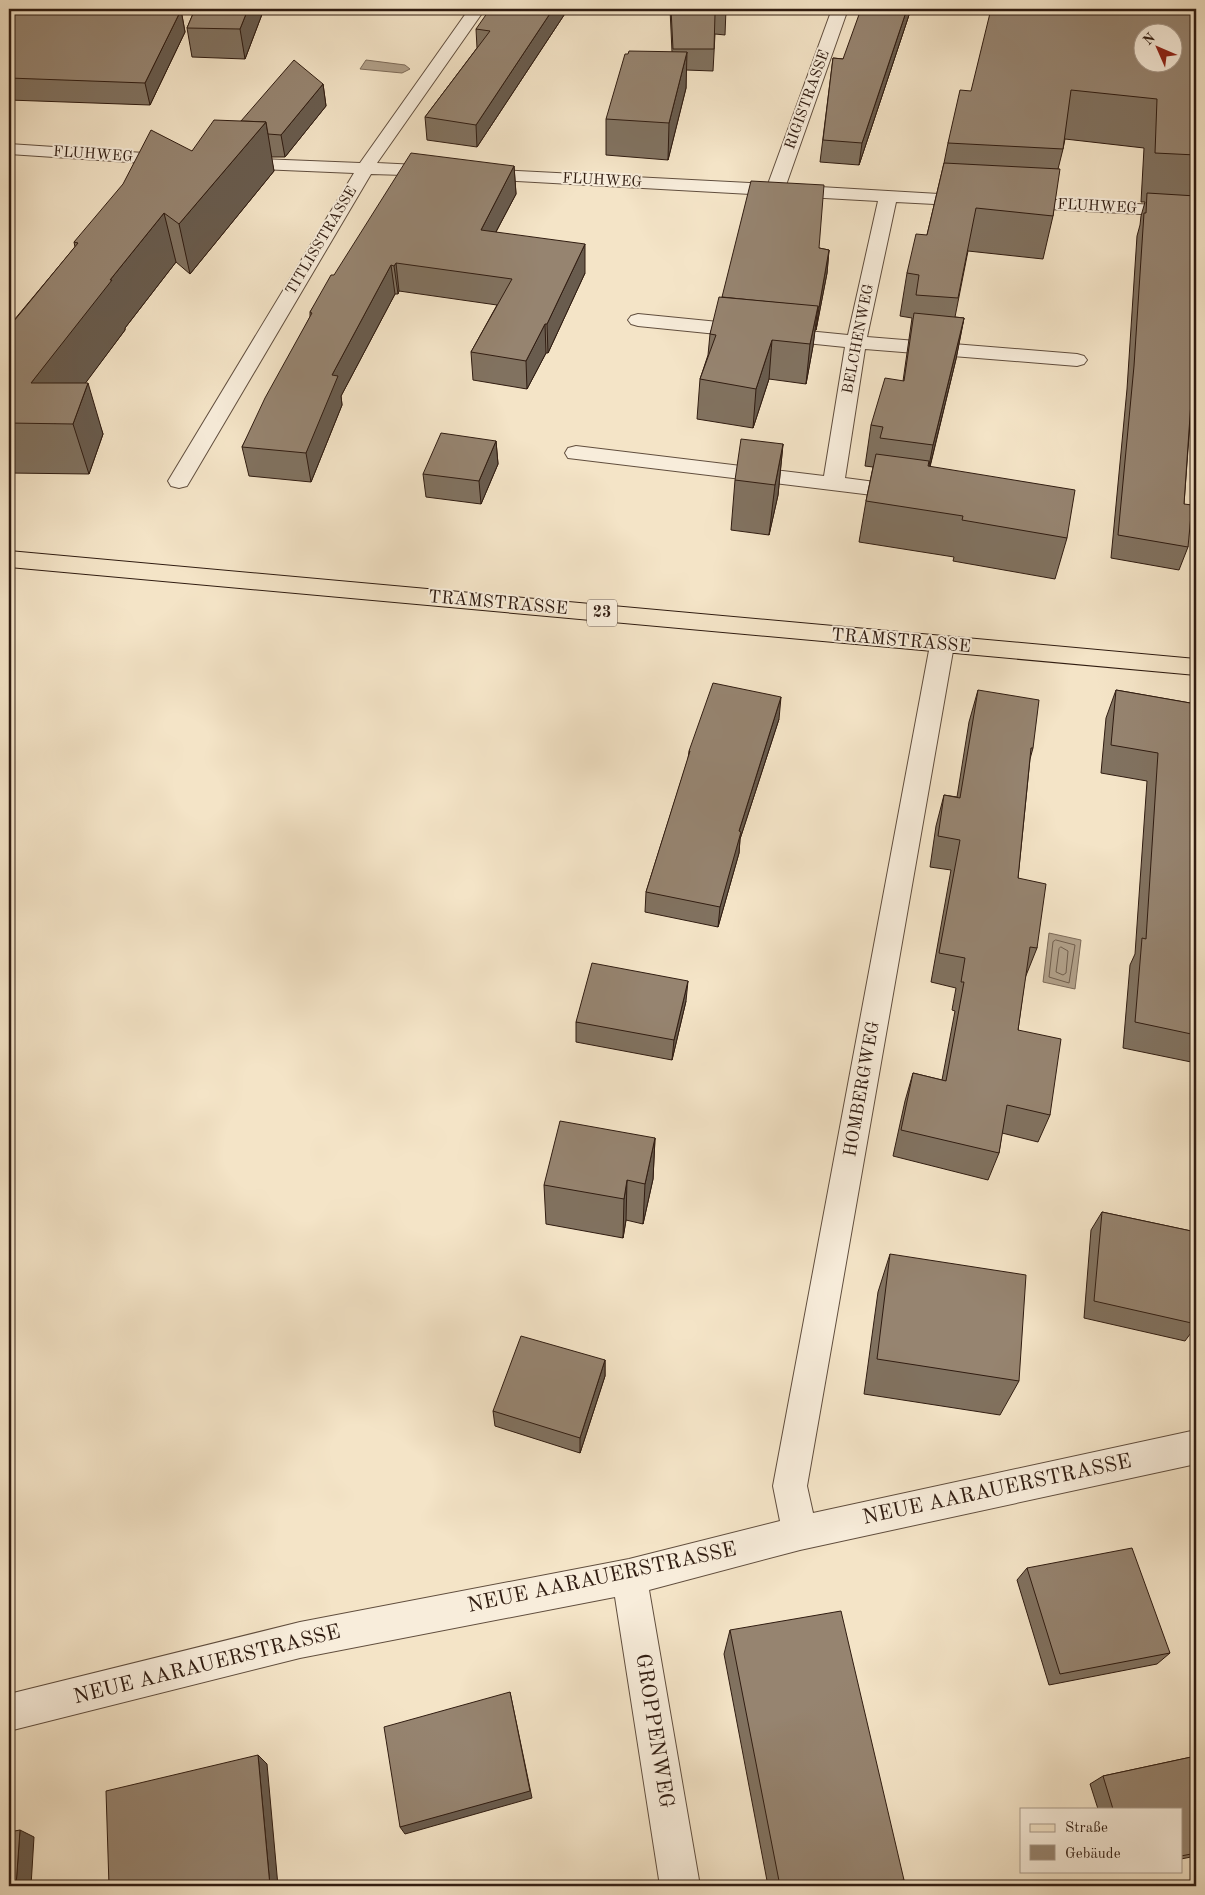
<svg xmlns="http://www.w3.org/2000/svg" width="1205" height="1895" font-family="'Old Standard TT',serif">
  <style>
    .water { fill: #b1a089; stroke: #7d6b59 }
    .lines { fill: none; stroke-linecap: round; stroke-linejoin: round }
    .shore { stroke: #705e4d; stroke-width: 1 }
    .minor-casing { stroke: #614e3e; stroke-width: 2 }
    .major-casing { stroke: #301c11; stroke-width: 2 }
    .minor { fill: #f8eddb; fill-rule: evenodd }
    .major { fill: #f4e4c7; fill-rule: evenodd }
    .wall { fill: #817260; stroke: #301c11 }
    .shaded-wall { fill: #695c4e; stroke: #301c11 }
    .building { fill: #968470; stroke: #301c11; fill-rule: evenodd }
    .labels { text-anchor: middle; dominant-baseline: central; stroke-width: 4; stroke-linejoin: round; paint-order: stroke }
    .far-street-label { font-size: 15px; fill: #301c11; stroke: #f8eddb }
    .shield { fill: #f8eddb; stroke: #6c5b4e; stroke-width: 1 }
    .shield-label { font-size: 16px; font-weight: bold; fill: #301c11 }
    .street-label { font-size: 18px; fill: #301c11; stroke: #f8eddb }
    .near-street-label { font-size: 21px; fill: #301c11; stroke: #f8eddb }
  </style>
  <rect width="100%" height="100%" fill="#f4e4c7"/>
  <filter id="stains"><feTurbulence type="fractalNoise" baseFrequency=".004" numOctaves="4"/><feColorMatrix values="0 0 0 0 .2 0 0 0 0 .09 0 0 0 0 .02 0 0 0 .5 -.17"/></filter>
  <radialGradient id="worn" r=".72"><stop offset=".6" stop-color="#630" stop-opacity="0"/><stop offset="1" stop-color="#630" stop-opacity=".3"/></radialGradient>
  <g class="water">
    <path d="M366 60 405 65 410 69 402 73 360 69Z"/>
    <path d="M1049 933 1081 940 1075 989 1043 982Z"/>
  </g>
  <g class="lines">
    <g class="shore">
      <path d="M1056 940 1075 945 1069 983 1049 977 1053 942Z"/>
      <path d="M1061 947 1068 951 1066 973 1063 975 1056 972 1059 949Z"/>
    </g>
    <defs>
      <g id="minor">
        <path d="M469 9H485L377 163 438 166 444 167 447 171 444 175 438 176 371 174 190 481 187 486 179 488 171 486 168 481 354 173 237 168 231 167 228 163 231 159 237 158 360 163Z"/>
        <path d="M832 9H848L786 185 973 196 979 197 982 201 979 205 973 206 896 202 867 337 1077 354 1084 356 1087 360 1084 364 1077 366 865 349 845 478 913 487 916 492 913 497 905 499 568 458 565 453 568 448 576 446 824 476 845 347 638 326 631 324 628 320 631 316 638 314 848 335 878 201 479 179 473 178 470 174 473 170 479 169 768 184Z"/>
        <path d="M9 144 174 155 180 156 183 160 180 164 174 165 9 154Z"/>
        <path d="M1018 198 1196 207V217L1012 207 1009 203 1012 199Z"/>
        <path d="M942 637 950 639 954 645 807 1486 813 1513 1196 1430V1464L800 1550 649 1590 700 1886H660L615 1597 300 1658 9 1731V1694L300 1622 629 1559 780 1521 773 1486 930 645 934 639Z"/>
      </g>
      <path id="major" d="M9 551 1196 659V675L9 567Z"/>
    </defs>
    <use href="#minor" class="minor-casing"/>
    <use href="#major" class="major-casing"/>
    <use href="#minor" class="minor"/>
    <use href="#major" class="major"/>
  </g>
  <g class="wall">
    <path d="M9 9 181 10 185 32 150 105 9 100Z"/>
    <path d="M195 9H264L245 59 192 57 187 28Z"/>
    <path d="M568 9 477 147 427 140 425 117 477 48 476 29Z"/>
    <path d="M670 9H726L725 35 715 34 713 71 686 70V88L668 160 606 155V119L672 52Z"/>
    <path d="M911 9 859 165 820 162 833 58 843 59Z"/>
    <path d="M1196 9V185L1193 196 1195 387 1192 395 1184 504 1188 547 1179 570 1111 558 1127 389 1137 236 1140 225 1141 216 1145 202H1141L1144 148 1065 139 1063 149 1058 169 1053 216 1043 259 968 251 955 317 964 318 956 359 930 467 1067 538 1055 579 953 561 954 557 859 542 866 501 873 467 865 466 871 425 903 381 912 318 900 316 907 273 927 235 944 163 948 143 971 91Z"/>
    <path d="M323 84 326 106 285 157H271L274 171 190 274 176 262 125 328V330L85 383 103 434 89 474 9 473V326L75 247 74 242 192 151 241 121Z"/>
    <path d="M514 166 516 194 496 232 585 273 548 353H546L527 389 473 380 471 352 497 305 399 291 398 294H395L341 396 342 405 311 482 249 476 242 447 310 317V312L334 275Z"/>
    <path d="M819 248 829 250 827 273 816 330H815L813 346 806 384 769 379 753 428 697 419 700 379 708 355 710 334 722 297Z"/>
    <path d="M496 441 498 464 481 504 426 497 423 474Z"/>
    <path d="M783 444 778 495 769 535 731 530 735 480Z"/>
    <path d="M978 690 1033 748 1030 759 1018 878 1037 948 1025 978 1018 1030 1050 1115 1038 1142 1002 1133 999 1153 988 1180 893 1156 905 1101 913 1073 942 1080 955 1011 952 1010 956 988 931 982 951 870 930 867 936 826 944 795 957 797 969 722Z"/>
    <path d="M1116 690 1196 704V1063L1123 1048 1130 965 1135 954 1147 781 1101 773 1106 718Z"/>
    <path d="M779 719 740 839 739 853 718 927 645 912 646 892 688 759 689 751Z"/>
    <path d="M686 1001 672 1060 576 1042V1022Z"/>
    <path d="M655 1138 653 1179 643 1224 626 1220 623 1238 546 1224 544 1185Z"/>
    <path d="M1102 1212 1196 1232V1326L1185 1341 1084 1318 1091 1230Z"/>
    <path d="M890 1254 1019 1381 1000 1415 864 1394 878 1292Z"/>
    <path d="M605 1360V1376L580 1453 495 1426 493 1411Z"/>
    <path d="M1027 1568 1170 1653 1157 1664 1049 1685 1017 1580Z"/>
    <path d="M730 1630 904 1880 895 1886H768L724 1654Z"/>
    <path d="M1196 1756V1856L1181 1859V1809H1098L1090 1784 1103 1776Z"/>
  </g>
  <g class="shaded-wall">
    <path d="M248 9H264L245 59 240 29Z"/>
    <path d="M553 9H568L477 147 476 125Z"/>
    <path d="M907 9H911L859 165 862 143Z"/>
    <path d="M181 10 185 32 150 105 145 83Z"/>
    <path d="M687 52 686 88 668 160 669 123Z"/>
    <path d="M323 84 326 106 285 157 281 135Z"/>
    <path d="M266 122 274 171 190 274 179 224Z"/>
    <path d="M514 166 516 194 482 258 481 230Z"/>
    <path d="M164 213 176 262 125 328V330L55 424 31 383 110 280Z"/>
    <path d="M585 244V273L548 353 547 324Z"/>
    <path d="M829 250 827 273 816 330 819 307Z"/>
    <path d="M396 263 399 291 398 294 394 266Z"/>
    <path d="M391 265 395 294 341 396 342 405 311 482 306 453 332 375Z"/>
    <path d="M818 306 813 346 806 384 810 344Z"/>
    <path d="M964 318 956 359 925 486 933 445Z"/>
    <path d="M545 324 546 353 527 389 526 361Z"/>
    <path d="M772 340 769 379 753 428 756 389Z"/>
    <path d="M88 383 103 434 89 474 73 424Z"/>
    <path d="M496 441 498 464 481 504 479 481Z"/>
    <path d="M783 444 778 495 769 535 775 485Z"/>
    <path d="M781 697 779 719 740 839 739 853 718 927 720 907 739 831Z"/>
    <path d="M688 981 686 1001 672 1060 674 1040Z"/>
    <path d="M655 1138 653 1179 643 1224 645 1184Z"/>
    <path d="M627 1180 626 1220 623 1238 624 1199Z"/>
    <path d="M605 1360V1376L580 1453V1438Z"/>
    <path d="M510 1692 532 1798 405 1834 400 1827Z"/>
    <path d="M258 1755 267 1764 278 1886H270Z"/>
    <path d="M20 1830 34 1837 31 1886H16Z"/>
  </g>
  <g class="building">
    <path d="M9 9H149L181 10 145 83 9 78Z"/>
    <path d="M195 9H248L240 29 187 28Z"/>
    <path d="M490 9H553L476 125 425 117 490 31 476 29Z"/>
    <path d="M671 9H726V14H715L714 49H673Z"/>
    <path d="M861 9H907L862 143 823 140 833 58 843 59Z"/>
    <path d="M991 9H1196V155L1155 153 1157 99 1071 90 1063 149 948 143 960 90 971 91ZM1142 32H1172V62H1142Z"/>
    <path d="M629 51 687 52 669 123 606 119 625 54H628Z"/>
    <path d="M294 60 323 84 281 135 268 134 266 122 241 121Z"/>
    <path d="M214 120 266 122 179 224 164 213 110 280H112L31 383H88L73 424 9 423V327L78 243 74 242 123 184 151 130 192 151Z"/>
    <path d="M411 153 514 166 481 230 585 244 547 324H545L526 361 471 352 512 279 396 263 394 266 391 265 332 375 338 376 306 453 242 447 265 398 312 313 310 312 331 275H334Z"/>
    <path d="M944 163 1060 169 1053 216 976 208 958 298 916 295 919 275 907 273 916 234 927 235Z"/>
    <path d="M751 181 824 185 819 248 829 250 819 307 722 297Z"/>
    <path d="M1147 193 1196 196 1194 279 1196 280 1195 387H1192L1184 504 1192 505 1188 547 1118 535 1134 366 1144 213H1146Z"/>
    <path d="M719 297 818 306 810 344 772 340 756 389 700 379 716 335 710 334Z"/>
    <path d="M914 313 964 318 933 445 880 438 883 427 871 425 885 378 904 381Z"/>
    <path d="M441 433 496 441 479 481 423 474Z"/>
    <path d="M741 439 783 444 775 485 735 480Z"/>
    <path d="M876 454 929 461 928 466 1075 490 1067 538 962 520 963 516 866 501Z"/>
    <path d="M713 683 781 697 739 831 741 832 720 907 646 892 690 751H689Z"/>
    <path d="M978 690 1039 700 1033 748H1031L1018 878 1046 884 1037 948 1030 947 1018 1030 1061 1039 1050 1115 1007 1105 999 1153 901 1130 913 1073 946 1081 964 982H961L965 958 939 953 960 840 938 836 944 795 960 798Z"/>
    <path d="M1116 690 1196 704V1035L1135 1022 1142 938 1146 939 1158 753 1111 745Z"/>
    <path d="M592 963 688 981 674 1040 576 1022Z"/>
    <path d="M560 1121 655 1138 645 1184 627 1180 624 1199 544 1185Z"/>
    <path d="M1102 1212 1196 1232V1324L1094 1301Z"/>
    <path d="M890 1254 1026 1275 1019 1381 877 1359Z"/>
    <path d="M521 1336 605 1360 580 1438 493 1411Z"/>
    <path d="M1132 1548 1170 1653 1060 1674 1027 1568Z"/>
    <path d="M841 1611 904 1880 869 1886H780L730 1630Z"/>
    <path d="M510 1692 530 1791 400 1827 384 1727Z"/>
    <path d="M258 1755 270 1886H109L106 1791Z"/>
    <path d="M1196 1756V1853L1181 1856V1809H1113L1103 1776Z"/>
    <path d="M20 1830 16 1886H9V1832Z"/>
  </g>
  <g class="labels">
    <g class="far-street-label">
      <text transform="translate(808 100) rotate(-70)">RIGISTRASSE</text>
      <text transform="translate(93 155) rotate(4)">FLUHWEG</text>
      <text transform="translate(602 181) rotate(3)">FLUHWEG</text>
      <text transform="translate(1097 207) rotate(3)">FLUHWEG</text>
      <text transform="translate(322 241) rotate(-59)">TITLISSTRASSE</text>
      <text transform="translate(859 339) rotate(-79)">BELCHENWEG</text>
    </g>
    <rect class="shield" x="587" y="599.5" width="30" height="27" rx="4"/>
    <g class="shield-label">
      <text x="602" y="613">23</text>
    </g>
    <g class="street-label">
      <text transform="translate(498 603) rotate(5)">TRAMSTRASSE</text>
      <text transform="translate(901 641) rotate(5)">TRAMSTRASSE</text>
      <text transform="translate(862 1089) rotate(-80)">HOMBERGWEG</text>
    </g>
    <g class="near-street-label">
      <text transform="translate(997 1490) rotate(-12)">NEUE AARAUERSTRASSE</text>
      <text transform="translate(602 1578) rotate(-12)">NEUE AARAUERSTRASSE</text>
      <text transform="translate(207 1665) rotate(-14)">NEUE AARAUERSTRASSE</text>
      <text transform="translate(654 1731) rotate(81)">GROPPENWEG</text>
    </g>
  </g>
  <rect width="1205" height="1895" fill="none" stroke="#f4e4c7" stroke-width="30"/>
  <rect x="10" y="10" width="1185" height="1875" fill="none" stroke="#301c11" stroke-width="2.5"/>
  <rect x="15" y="15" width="1175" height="1865" fill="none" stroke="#301c11"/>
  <rect x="1020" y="1808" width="162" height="65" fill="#f8eddb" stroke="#a8998a"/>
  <rect x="1030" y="1824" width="25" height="8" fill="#f4e4c7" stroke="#a8998a"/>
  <text x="1065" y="1832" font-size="15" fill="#301c11">Straße</text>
  <rect x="1030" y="1845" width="25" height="15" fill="#968470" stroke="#a8998a"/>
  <text x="1065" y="1858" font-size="15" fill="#301c11">Gebäude</text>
  <g transform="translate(1158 48) rotate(315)"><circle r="24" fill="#f8eddb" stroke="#a8998a"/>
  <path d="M0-4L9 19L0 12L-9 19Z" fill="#8f2418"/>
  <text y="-8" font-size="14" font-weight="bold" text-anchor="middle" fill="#301c11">N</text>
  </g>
  <rect width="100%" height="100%" filter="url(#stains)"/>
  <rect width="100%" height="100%" fill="url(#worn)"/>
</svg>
